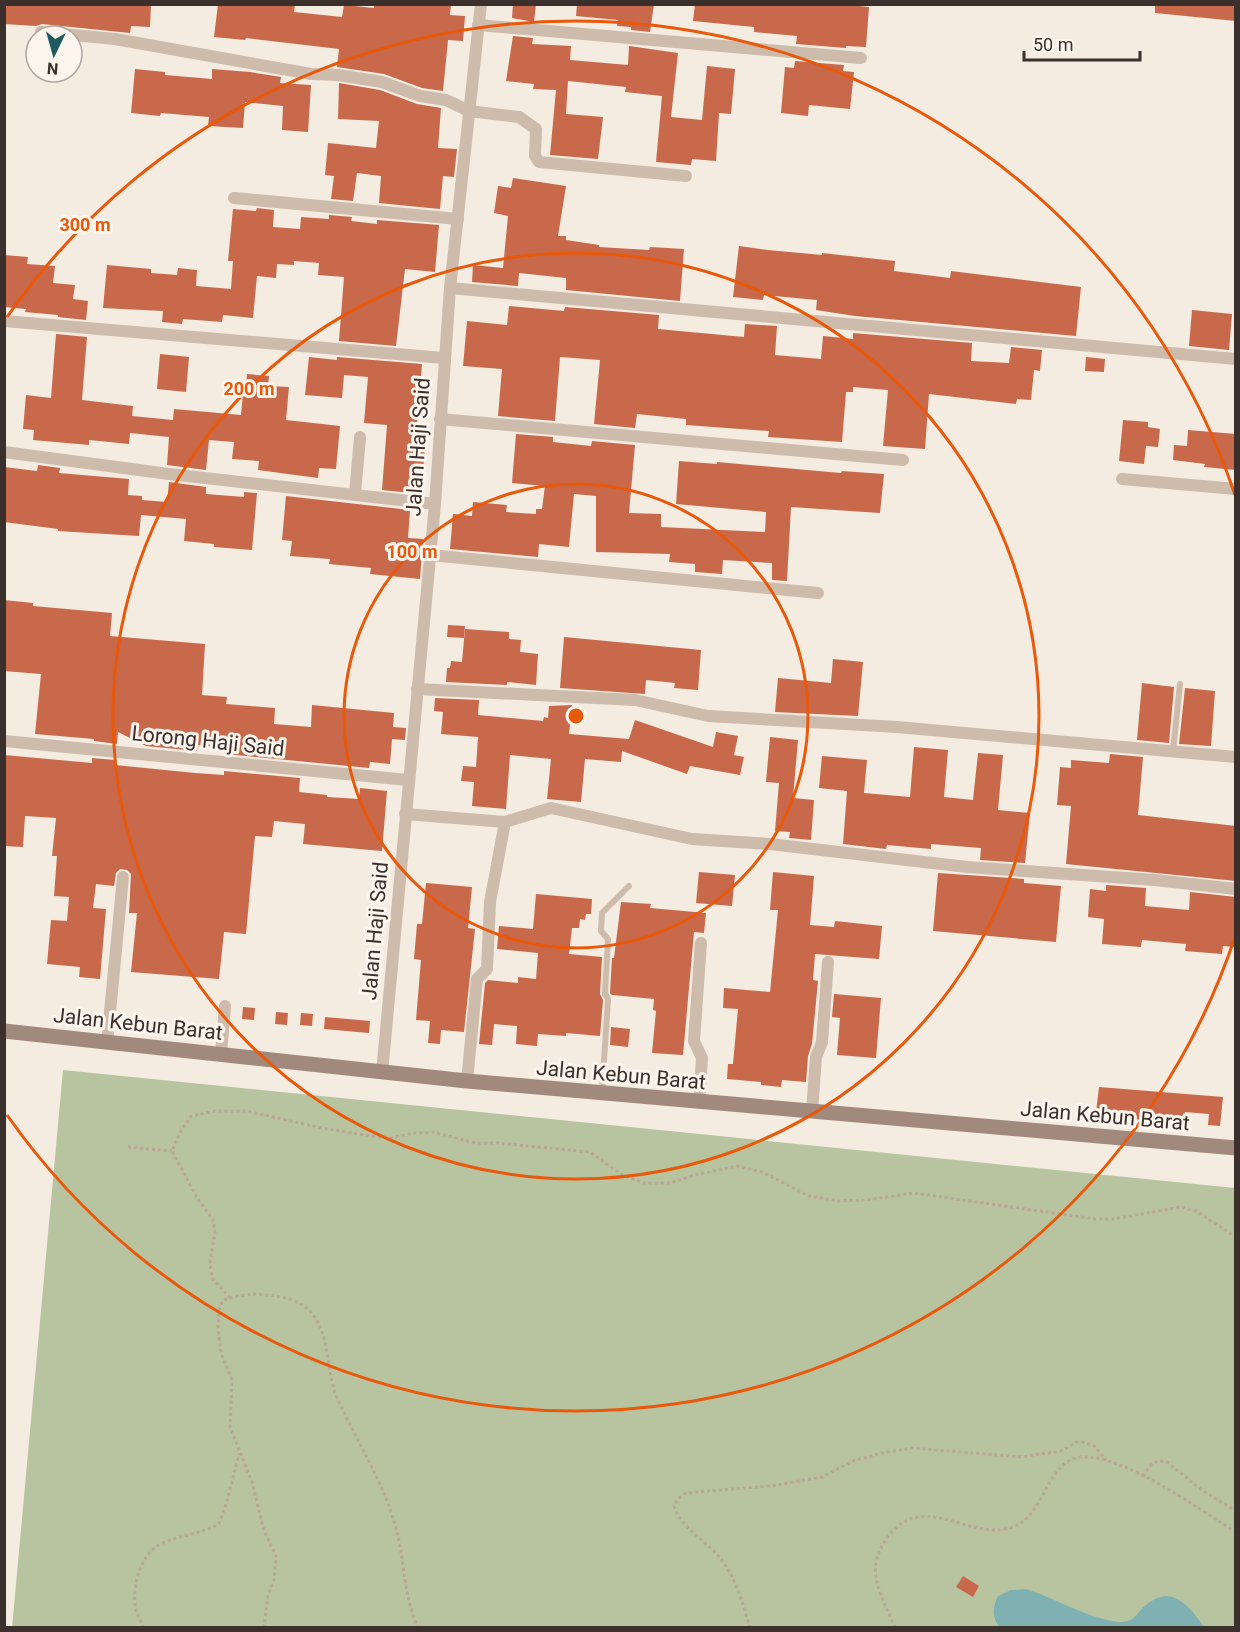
<svg xmlns="http://www.w3.org/2000/svg" width="1240" height="1632" font-family="Roboto,sans-serif">
  <style>
    .green { fill: #b8c4a0 }
    .water { fill: #7fb0b2 }
    .building { fill: #c8694b }
    .lines { fill: none; stroke-linecap: round; stroke-linejoin: round }
    .path { stroke: #b9a596; stroke-width: 3; stroke-dasharray: 3 3; stroke-linecap: butt }
    .lane { stroke: #cdbbac; stroke-width: 6 }
    .street { stroke: #cdbbac; stroke-width: 12 }
    .secondary { stroke: #a18a7d; stroke-width: 15 }
    .ring { fill: none; stroke: #e8590c; stroke-width: 3 }
    .labels { text-anchor: middle; dominant-baseline: central; stroke-width: 6; stroke-linejoin: round; paint-order: stroke }
    .street-label { font-size: 21px; fill: #3b302b; stroke: #fbf5ee }
    .centre { fill: #e8590c; stroke: #fbf5ee; stroke-width: 3 }
    .ring-label { font-size: 18px; text-anchor: middle; font-weight: bold; fill: #e8590c; stroke: #fbf5ee; stroke-width: 6; stroke-linejoin: round; paint-order: stroke }
  </style>
  <rect width="100%" height="100%" fill="#f4ebe1"/>
  <path class="green" d="M63 1070 1235 1188V1627L12 1628Z"/>
  <path class="water" d="M1026 1589C1054 1598 1084 1616 1112 1621 1134 1625 1133 1616 1146 1605 1172 1583 1190 1607 1204 1627H999C992 1616 992 1609 998 1596L1011 1590Z"/>
  <g class="building">
    <path d="M4 4H151L150 27 131 26 130 33 42 24 36 26 4 24Z"/>
    <path d="M218 4H295L294 12 342 17 344 5 374 8V4H451L450 15 465 16 463 41 448 40 443 91 422 88 384 74 337 67 339 49 246 38 245 40 214 37Z"/>
    <path d="M513 4H536L534 22 512 18Z"/>
    <path d="M577 4H654L650 32 631 30V27L617 26 618 20 576 16Z"/>
    <path d="M695 4H839L869 7 866 47 846 46V48L796 44 797 36 754 32V27L693 21Z"/>
    <path d="M1155 4H1236V21L1155 13Z"/>
    <path d="M513 36 533 38 532 44 571 46 570 60 628 65 629 46 678 53 671 117 702 120 707 66 735 69 731 114 719 113 716 161 692 159 691 165 656 162 662 96 625 92 626 87 568 81 566 114 603 117 598 159 550 155 556 90 533 89 534 84 506 81Z"/>
    <path d="M795 61 844 65 843 71 854 72 850 109 809 105 808 116 781 113 785 67 794 68Z"/>
    <path d="M135 69 165 72V75L212 79V69L250 72 281 77 280 83 311 85 308 132 282 130 283 106 245 102 243 128 208 126 209 117 161 113 160 116 131 113Z"/>
    <path d="M339 83 380 90 417 104 441 108 438 148 457 149 454 177 443 176 440 209 379 203 381 176 357 173 353 201 331 199 334 176 325 175 328 143 376 148 379 121 338 119Z"/>
    <path d="M513 178 566 186 558 236H566V240L599 245V247L649 250 650 247 684 249 680 301 566 290V278L519 273 518 286 472 282 473 265 503 268 508 216 494 213 498 186 511 188Z"/>
    <path d="M257 208 274 210 273 227 300 229 301 217 329 219V215L352 217 351 221 377 224V220L439 225 435 272 405 269 396 346 339 341 344 277 318 275 319 263 294 261V265L277 264 276 278 257 276 253 318 223 315 222 322 183 319 182 324 162 322 163 311 103 308 107 265 151 269V273L177 275 178 268 197 270 196 286 231 289 233 261H228L233 209 256 211Z"/>
    <path d="M739 246 768 250 822 255V253L895 261 894 271 950 278 951 271 1081 287 1076 336 855 316 816 310 817 300 764 295 763 300 733 297Z"/>
    <path d="M4 255 28 257 27 264 55 266 53 283 75 285 73 299 88 301 86 320 58 317V315L25 312 26 309 4 307Z"/>
    <path d="M509 306 564 311 565 307 659 315 658 329 744 337 745 324 777 326 775 355 821 359 823 336 853 339V333L972 343 971 361 1009 363 1011 347 1042 350 1040 371 1034 370 1031 400 1017 399 1016 404 929 394 925 449 883 446 888 390 853 387V392H846L842 442 768 437 769 431 686 425V419L637 414 635 428 594 424 600 360 560 357 555 421 498 416 502 369 463 366 467 321 507 325Z"/>
    <path d="M1192 310 1232 314 1229 350 1189 346Z"/>
    <path d="M56 334 87 337 82 400 133 406 132 416 173 420 174 409 241 415 244 383 246 384 247 374 269 376 268 386 289 387 286 420 340 426 336 469 319 468 318 478 258 470 259 461 232 459 234 442 209 440 206 470 167 465 169 437 130 433 129 444 89 440V445L33 440 34 430 23 429 26 395 51 398Z"/>
    <path d="M160 354 189 357 186 392 157 389Z"/>
    <path d="M309 357 337 360V357L422 364 416 434 426 435 421 494 382 490 387 425 364 423 368 377 344 375 342 398 305 395Z"/>
    <path d="M1086 357 1105 359 1104 372 1085 371Z"/>
    <path d="M1123 420 1148 422V427L1160 429 1158 447 1146 446 1144 464 1119 461Z"/>
    <path d="M1188 430 1236 434V470L1204 467 1205 464 1173 460 1174 445 1187 446Z"/>
    <path d="M516 434 553 437V442L591 446 592 441 635 445 629 513 661 514V527L765 532 766 512 676 504 679 461 717 464V462L841 473 842 471 884 474 880 513 791 507 787 581 772 580V563L723 560 722 574 695 572V564L669 562 670 554 596 552V496L574 494 569 547 539 544 538 557 450 549 453 514 472 516 473 502 507 505 506 512 536 514V509H542L545 486 512 483Z"/>
    <path d="M38 465 60 468 59 473 129 479 128 495 142 496V500L167 502 169 482 206 487V494L244 497V492L257 493 252 550 214 547V544L184 541 186 519 141 515 139 536 58 531V529L4 522V467L37 471Z"/>
    <path d="M286 496 410 510 408 538 423 539 420 579 370 574 371 568 329 564 330 559 290 556 292 541 282 540Z"/>
    <path d="M4 600 33 603V606L112 613 110 636 205 644 202 695 227 697 226 704 275 708 274 724 311 727 312 705 394 713 393 727 406 728 405 740 392 739 390 764 370 762 369 768 226 754V748L198 745 197 751 146 746 118 732 117 744 94 741V739L35 734 41 674 4 671Z"/>
    <path d="M448 625 465 626 464 638 447 637Z"/>
    <path d="M465 629 509 632V639L521 640 520 652 538 654 536 685 507 682V685L446 682 447 668H450L451 661 462 662Z"/>
    <path d="M564 637 701 650 698 690 674 688 675 683 646 680 645 694 560 688Z"/>
    <path d="M833 659 863 662 858 716 775 712 778 678 831 683Z"/>
    <path d="M1142 683 1174 687 1169 743 1137 740Z"/>
    <path d="M1185 688 1215 691 1211 746 1179 744Z"/>
    <path d="M435 698 479 700 478 715 543 721 544 717 548 718 549 706 572 705 569 734 629 739 635 720 713 747 716 732 738 736 734 755 744 757 740 775 690 766 687 774 622 751 621 762 585 759 581 802 547 799 551 759 510 755 506 809 472 806 474 782 461 781 463 766 476 767 478 737 441 734 443 712 434 711Z"/>
    <path d="M770 737 798 740 793 798 814 800 811 840 789 838 790 832 775 831 779 783 766 782Z"/>
    <path d="M914 747 948 750 944 797 973 800 978 753 1003 755 998 810 1030 813 1025 863 980 860 981 848 931 844V849L887 845 886 849 843 844 847 791 819 788 822 756 867 760 864 793 910 797Z"/>
    <path d="M1110 754 1143 757 1138 815 1236 826V881L1066 864 1071 806 1057 805 1060 767 1071 768V760L1109 763Z"/>
    <path d="M4 755 92 763V758L115 760V765L195 773 224 775V771L300 778 299 792 327 795V797L359 799 360 788 387 791 382 851 303 844 305 824 274 821 272 837 255 836 246 934 224 932 219 979 131 972 137 913H129L131 874 127 870 120 869 116 873 114 886 96 884 93 908 106 909 100 979 79 977 80 967 47 964 51 920 67 921 69 897 54 896 57 856H52L56 818 25 816 23 847 4 846 6 807H4Z"/>
    <path d="M699 872 735 875 732 906 696 903Z"/>
    <path d="M773 872 814 876 810 925 834 927 835 921 882 926 879 959 815 954 813 980 818 981 812 1044 808 1056 806 1082 782 1080 781 1087 761 1085V1082L727 1079 728 1064H733L738 1009 723 1008 724 988 770 992 778 910H770Z"/>
    <path d="M938 873 1024 879V883L1061 886 1056 942 933 931Z"/>
    <path d="M426 883 472 887 468 928 475 929 464 1032 441 1030 440 1044 428 1043 430 1021 416 1020 421 960 414 959 417 924H422Z"/>
    <path d="M1106 885 1146 888 1145 906 1189 910 1190 892 1236 897V947L1223 946 1222 954 1185 951 1186 944 1142 940 1141 947 1102 944 1104 919 1088 917 1090 889 1106 891Z"/>
    <path d="M536 894 592 899 591 914H586L585 920 580 919 579 928H572L569 954 602 957 600 994 603 1000 600 1036 566 1033V1036L538 1034 537 1046 516 1044 517 1026 494 1024 492 1045 479 1044 485 983 488 980 518 983V977L536 979 538 953 497 949 499 926 533 929Z"/>
    <path d="M621 902 651 904 650 908 706 913 704 933 694 932 683 1055 652 1053 656 1011 653 1010 654 999 612 995 610 993 612 958H614Z"/>
    <path d="M834 994 881 998 876 1058 837 1055 840 1018 832 1017Z"/>
    <path d="M243 1007 255 1008 254 1020 242 1019Z"/>
    <path d="M276 1012 288 1013 287 1025 275 1024Z"/>
    <path d="M301 1013 313 1014 312 1026 300 1025Z"/>
    <path d="M325 1017 370 1021 369 1033 324 1029Z"/>
    <path d="M611 1027 630 1029 628 1047 610 1045Z"/>
    <path d="M1099 1087 1223 1097 1220 1126 1208 1125 1209 1114 1185 1112 1184 1124 1123 1118V1114L1096 1112Z"/>
    <path d="M963 1576 979 1586 973 1597 956 1587Z"/>
  </g>
  <g class="lines">
    <g class="path">
      <path d="M128 1147 172 1151"/>
      <path d="M230 1298 212 1278 210 1263 215 1233 213 1220 196 1196 172 1151 181 1131 191 1116 215 1111H246L322 1128 365 1135 390 1138 414 1133 433 1132 475 1143H497L590 1152 622 1175 644 1183H670L695 1175 737 1166 762 1172 809 1196 839 1201 866 1200 914 1193 1095 1219H1113L1181 1207 1196 1211 1236 1237"/>
      <path d="M1143 1476 1151 1465 1158 1461 1167 1462 1203 1491 1236 1511"/>
      <path d="M144 1628C141 1622 138 1616 136 1610 131 1589 140 1554 161 1544 180 1535 201 1534 219 1524L227 1501 239 1454"/>
      <path d="M264 1628 268 1595 274 1580 276 1556 264 1531 252 1482 230 1427 232 1380 221 1353 218 1329 219 1310 223 1300C244 1293 260 1293 281 1297 336 1307 321 1362 338 1400 357 1442 383 1481 395 1525 405 1558 403 1596 418 1628"/>
      <path d="M750 1628C743 1604 736 1577 720 1558 706 1540 681 1529 674 1506L678 1499 686 1493 771 1486 822 1477 853 1461 882 1453 912 1448 1020 1457 1061 1451 1077 1442H1083L1094 1446 1106 1460"/>
      <path d="M895 1628C882 1595 863 1571 887 1538 925 1484 979 1552 1022 1522 1045 1506 1050 1460 1081 1457 1124 1454 1198 1509 1236 1532"/>
    </g>
    <g class="lane">
      <path d="M1173 751 1180 684"/>
      <path d="M602 1091 608 999 605 994 608 939 601 931 602 913 629 886"/>
    </g>
    <g class="street">
      <path d="M478 25 861 58"/>
      <path d="M41 32 115 39 311 74 338 75 382 82 420 96 446 100 469 111 519 117 536 129 535 156 539 162 686 176"/>
      <path d="M234 198 458 219"/>
      <path d="M450 288 1236 359"/>
      <path d="M4 321 444 358"/>
      <path d="M440 419 903 460"/>
      <path d="M4 452 169 474 435 504"/>
      <path d="M1122 479 1236 489"/>
      <path d="M355 494 360 437"/>
      <path d="M430 555 818 593"/>
      <path d="M417 689 635 700 708 716 897 727 1236 757"/>
      <path d="M4 741 408 780"/>
      <path d="M405 814 505 822 551 808 692 839 770 844 967 867 1155 880 1236 889"/>
      <path d="M107 1043 123 877"/>
      <path d="M221 1054 225 1006"/>
      <path d="M382 1073 435 504 450 288 481 4"/>
      <path d="M467 1081 477 979 487 969 490 902 505 822"/>
      <path d="M699 1103 702 1058 694 1041 701 943"/>
      <path d="M812 1112 816 1057 822 1042 828 962"/>
    </g>
    <path class="secondary" d="M4 1031 467 1081 1236 1148"/>
  </g>
  <g class="ring">
    <circle cx="576" cy="716" r="232"/>
    <circle cx="576" cy="716" r="463"/>
    <path d="M1235 937A695 695 0 0 1 7 1115M7 317A695 695 0 0 1 1235 495"/>
  </g>
  <g class="labels">
    <g class="street-label">
      <text transform="translate(418 447) rotate(-86)">Jalan Haji Said</text>
      <text transform="translate(208 741) rotate(6)">Lorong Haji Said</text>
      <text transform="translate(375 931) rotate(-85)">Jalan Haji Said</text>
      <text transform="translate(138 1024) rotate(6)">Jalan Kebun Barat</text>
      <text transform="translate(621 1075) rotate(5)">Jalan Kebun Barat</text>
      <text transform="translate(1105 1116) rotate(5)">Jalan Kebun Barat</text>
    </g>
  </g>
  <circle cx="576" cy="716" r="9" class="centre"/>
  <g class="ring-label">
    <text x="85" y="231">300 m</text>
    <text x="249" y="395">200 m</text>
    <text x="412" y="558">100 m</text>
  </g>
  <rect width="1240" height="1632" fill="none" stroke="#3b302b" stroke-width="12"/>
  <g transform="translate(54 54) rotate(185)"><circle r="28" fill="#fbf5ee" stroke="#aea6a0" stroke-width="1.5"/>
  <path d="M0-4.5L10 22L0 15L-10 22Z" fill="#1f5a5e"/>
  <text y="-9" font-size="16" font-weight="bold" text-anchor="middle" fill="#3b302b">N</text>
  </g>
  <path d="M1024 51v9h116v-9" fill="none" stroke="#3b302b" stroke-width="3"/>
  <text x="1033" y="51" font-size="18" fill="#3b302b" stroke="#fbf5ee" stroke-width="4.5" paint-order="stroke">50 m</text>
</svg>
